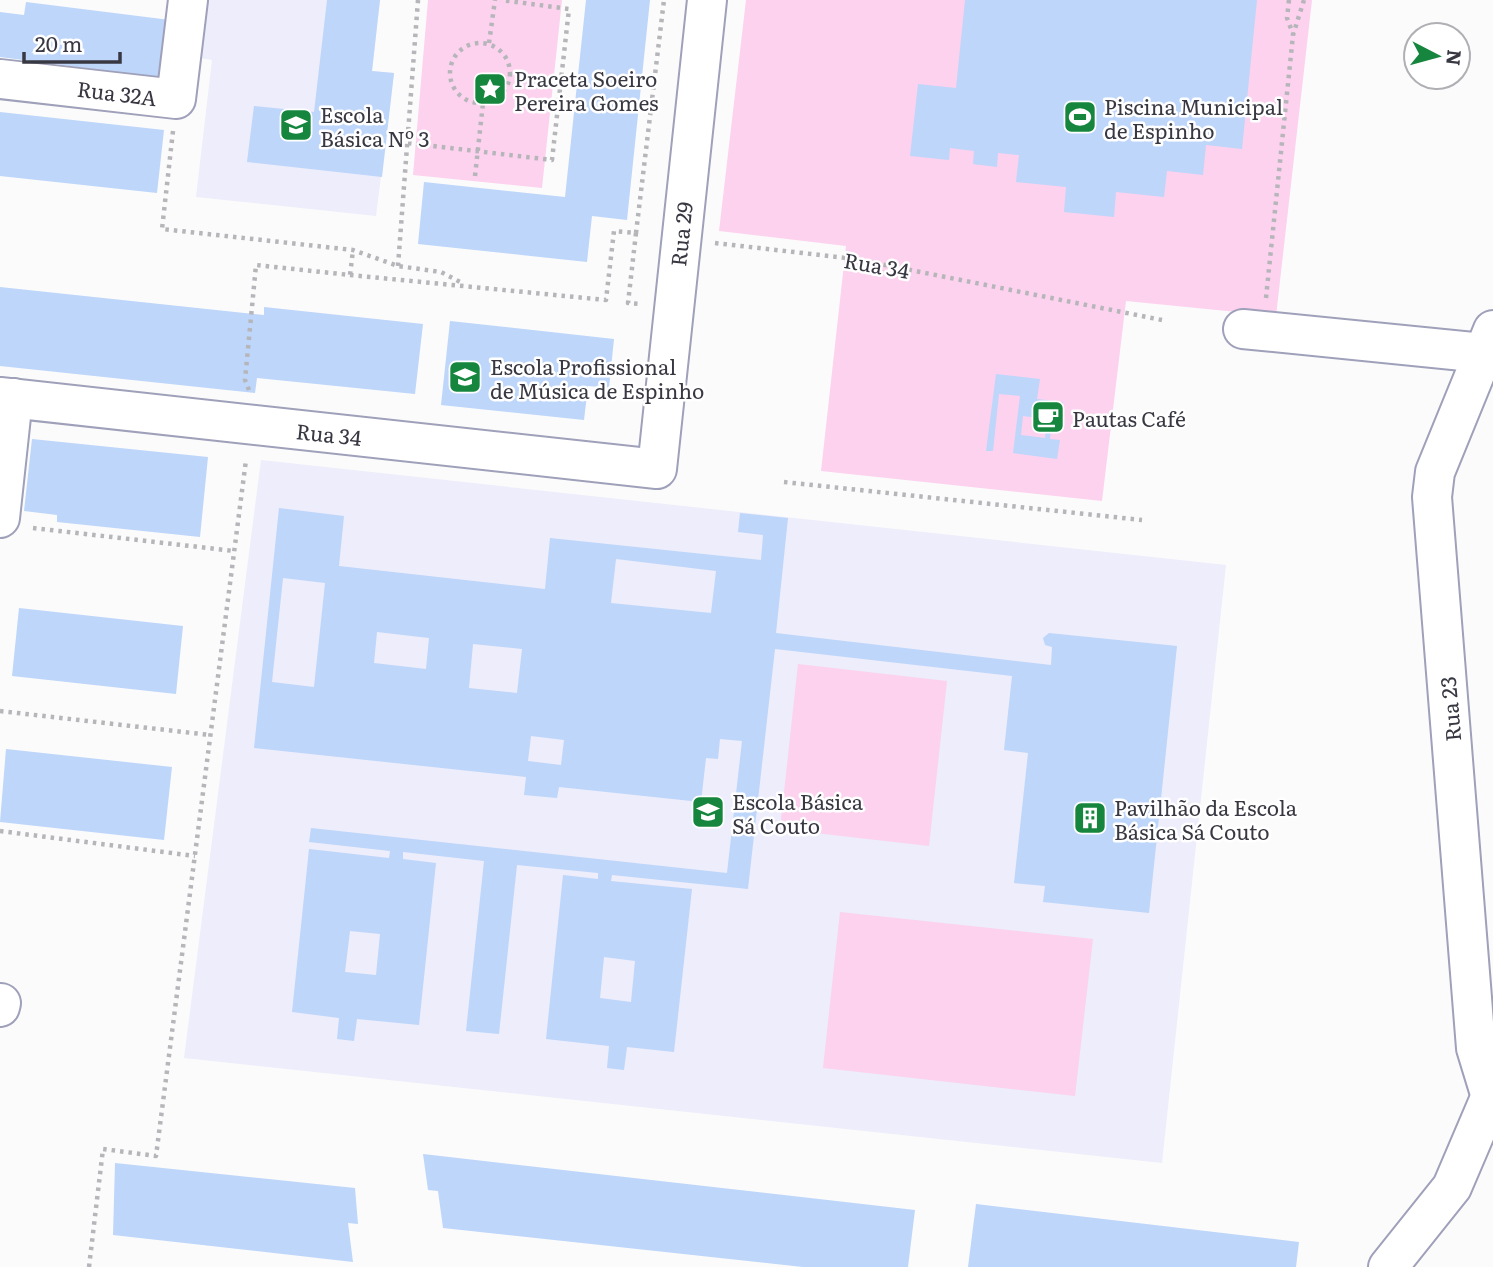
<svg xmlns="http://www.w3.org/2000/svg" width="1493" height="1267" font-family="Literata,serif">
  <style>
    .built { fill: #ededfb }
    .green { fill: #fcd2ee }
    .building { fill: #bdd6fa; fill-rule: evenodd }
    .lines { fill: none; stroke-linecap: round; stroke-linejoin: round }
    .minor-casing { stroke: #9fa0b9; stroke-width: 42 }
    .path { stroke: #b6b6ba; stroke-width: 4.5; stroke-dasharray: 3.5 5; stroke-linecap: butt }
    .minor { stroke: #fff; stroke-width: 38 }
    .labels { text-anchor: middle; dominant-baseline: central; stroke-width: 5; stroke-linejoin: round; paint-order: stroke }
    .poi-label { font-size: 21px; fill: #383843; stroke: #fff; text-anchor: start }
    .street-label { font-size: 21px; fill: #383843; stroke: #fff }
  </style>
  <rect width="100%" height="100%" fill="#fbfbfb"/>
  <g class="built">
    <path d="M205 0H380L372 71 394 73 376 216 196 197 212 60 199 58Z"/>
    <path d="M261 460 1226 565 1162 1163 184 1058Z"/>
  </g>
  <g class="green">
    <path d="M428 0H562L542 188 413 175Z"/>
    <path d="M746 0H1312L1276 316 1126 301 1102 501 821 471 846 246 719 231Z"/>
    <path d="M798 664 947 681 929 846 780 829Z"/>
    <path d="M840 912 1093 939 1075 1096 823 1068Z"/>
  </g>
  <g class="building">
    <path d="M327 0H380L372 71 394 73 382 177 247 162 254 106 314 112Z"/>
    <path d="M586 0H650L627 220 592 216 587 262 418 244 424 182 565 197Z"/>
    <path d="M965 0H1257L1242 149 1206 145 1203 175 1167 171 1164 197 1116 192 1114 217 1064 212 1066 187 1016 182 1019 155 998 153 997 167 973 164 974 151 950 148 949 160 910 156 918 84 956 88Z"/>
    <path d="M26 2 170 20 162 78 0 57V12L24 15Z"/>
    <path d="M0 112 164 130 157 193 0 176Z"/>
    <path d="M0 287 264 315V307L423 324 415 394 257 378 255 393 0 366Z"/>
    <path d="M450 321 614 339 609 388 588 386 584 420 441 405Z"/>
    <path d="M996 374 1040 379 1037 399 1063 402 1061 420 1052 419 1050 439 1060 440 1057 459 1013 453 1020 396 999 394 993 451H986ZM1023 416 1047 419 1045 438 1021 435Z"/>
    <path d="M32 439 208 457 200 537 57 522V515L24 511Z"/>
    <path d="M279 508 344 516 339 566 545 589 550 538 761 560 763 535 738 532 740 513 788 518 776 633 1051 665 1052 647 1045 645 1043 638 1049 633 1177 646 1149 913 1043 902 1045 886 1014 883 1028 753 1004 750 1012 676 775 649 748 889 612 875 611 881 692 889 674 1052 627 1047 624 1070 607 1068 609 1046 546 1039 563 875 598 879V873L517 865 499 1034 466 1031 484 861 403 852V859L436 863 419 1025 357 1019 354 1041 337 1039 339 1018 292 1012 309 849 389 858 390 851 309 842 311 828 727 873 742 741 720 739 718 759 706 758 701 802 559 787 557 798 524 795 526 777 254 748ZM616 559 716 571 711 613 611 603ZM283 578 325 583 314 687 272 682ZM377 632 429 638 426 669 374 663ZM473 644 522 649 517 693 469 688ZM531 736 564 740 561 765 528 761ZM350 931 380 934 376 975 345 972ZM604 957 635 961 631 1002 600 998Z"/>
    <path d="M19 608 183 626 176 694 12 676Z"/>
    <path d="M6 749 172 767 164 840 0 822Z"/>
    <path d="M423 1154 915 1210 908 1267H803L443 1228 438 1191 428 1190Z"/>
    <path d="M115 1163 355 1188 358 1224 348 1223 353 1262 113 1235Z"/>
    <path d="M976 1204 1299 1242 1296 1267H968Z"/>
  </g>
  <g class="lines">
    <defs>
      <g id="minor">
        <path d="M0 79 176 99 188 0"/>
        <path d="M1243 329 1483 353"/>
        <path d="M0 397 657 469 707 0"/>
        <path d="M0 518 13 398"/>
        <path d="M0 1007 1 1003"/>
        <path d="M1491 1097 1476 1048 1432 497 1435 472 1493 330"/>
        <path d="M1388 1267 1452 1187 1493 1091"/>
      </g>
    </defs>
    <use href="#minor" class="minor-casing"/>
    <g class="path">
      <path d="M1289 0 1287 18 1293 34"/>
      <circle cx="480" cy="73" r="30"/>
      <path d="M489 43 495 0"/>
      <path d="M173 131 162 229 353 250 398 266 441 272 464 284"/>
      <path d="M408 143 552 160 569 9 501 0"/>
      <path d="M475 176 483 103"/>
      <path d="M636 233 628 303 642 304"/>
      <path d="M715 243 855 259 1162 320"/>
      <path d="M398 266 418 0"/>
      <path d="M350 275 606 300 614 231 636 233 664 0"/>
      <path d="M1266 298 1293 35 1304 0"/>
      <path d="M249 390 245 380 256 265 350 275 353 250"/>
      <path d="M784 482 1142 520"/>
      <path d="M33 528 234 551"/>
      <path d="M0 711 210 735"/>
      <path d="M0 831 195 856"/>
      <path d="M89 1267 103 1149 156 1156 246 460"/>
    </g>
    <use href="#minor" class="minor"/>
  </g>
  <defs>
    <symbol id="sight-square" viewBox="-11 -11 22 22"><rect x="-9" y="-9" width="18" height="18" rx="4" fill="#16863e" stroke="#fff"/><path d="M0-6L1.8-2.2L6-1.7L2.9 1.2L3.7 5.4L0 3.3L-3.7 5.4L-2.9 1.2L-6-1.7L-1.8-2.2Z" fill="#fff"/></symbol>
    <symbol id="stadium-square" viewBox="-11 -11 22 22"><rect x="-9" y="-9" width="18" height="18" rx="4" fill="#16863e" stroke="#fff"/><path d="M0-5a6.5 5 0 1 0 0 10a6.5 5 0 1 0 0-10ZM-3.5-1.8h7v3.6h-7Z" fill="#fff"/></symbol>
    <symbol id="school-square" viewBox="-11 -11 22 22"><rect x="-9" y="-9" width="18" height="18" rx="4" fill="#16863e" stroke="#fff"/><path d="M0-5L7-2L0 1L-7-2ZM-4 1L0 2.5L4 1V4Q0 6-4 4Z" fill="#fff"/></symbol>
    <symbol id="cafe-square" viewBox="-11 -11 22 22"><rect x="-9" y="-9" width="18" height="18" rx="4" fill="#16863e" stroke="#fff"/><path d="M-5.5-4.5H6V0H3Q3 3.5 0 3.5H-2.5Q-5.5 3.5-5.5 0ZM3-3.2v2h1.7v-2ZM-6 4.5H4V6H-6Z" fill="#fff"/></symbol>
    <symbol id="building-square" viewBox="-11 -11 22 22"><rect x="-9" y="-9" width="18" height="18" rx="4" fill="#16863e" stroke="#fff"/><path d="M-4-6H4V6H1V3H-1V6H-4ZM-2.5-4.3h1.7v1.8h-1.7ZM.8-4.3h1.7v1.8H.8ZM-2.5-1h1.7V.8h-1.7ZM.8-1h1.7V.8H.8Z" fill="#fff"/></symbol>
  </defs>
  <g fill-rule="evenodd">
    <use href="#sight-square" x="471" y="70" width="38" height="38"/>
    <use href="#stadium-square" x="1061" y="98" width="38" height="38"/>
    <use href="#school-square" x="277" y="106" width="38" height="38"/>
    <use href="#school-square" x="446" y="358" width="38" height="38"/>
    <use href="#cafe-square" x="1029" y="398" width="38" height="38"/>
    <use href="#school-square" x="689" y="793" width="38" height="38"/>
    <use href="#building-square" x="1071" y="799" width="38" height="38"/>
  </g>
  <g class="labels">
    <g class="poi-label">
      <text x="514" y="77">Praceta Soeiro<tspan x="514" dy="24">Pereira Gomes</tspan></text>
      <text x="1104" y="105">Piscina Municipal<tspan x="1104" dy="24">de Espinho</tspan></text>
      <text x="320" y="113">Escola<tspan x="320" dy="24">Básica Nº 3</tspan></text>
      <text x="490" y="365">Escola Profissional<tspan x="490" dy="24">de Música de Espinho</tspan></text>
      <text x="1072" y="417">Pautas Café</text>
      <text x="732" y="800">Escola Básica<tspan x="732" dy="24">Sá Couto</tspan></text>
      <text x="1114" y="806">Pavilhão da Escola<tspan x="1114" dy="24">Básica Sá Couto</tspan></text>
    </g>
    <g class="street-label">
      <text transform="translate(117 92) rotate(7)">Rua 32A</text>
      <text transform="translate(680 234) rotate(-84)">Rua 29</text>
      <text transform="translate(877 264) rotate(10)">Rua 34</text>
      <text transform="translate(329 433) rotate(6)">Rua 34</text>
      <text transform="translate(1449 709) rotate(-95)">Rua 23</text>
    </g>
  </g>
  <g transform="translate(1437 56) rotate(96)"><circle r="33" fill="#ffffff" stroke="#afafb4" stroke-width="2"/>
  <path d="M0-5L12 26L0 18L-12 26Z" fill="#16863e"/>
  <text y="-10" font-size="19" font-weight="bold" text-anchor="middle" fill="#383843">N</text>
  </g>
  <path d="M24 52v10h96v-10" fill="none" stroke="#383843" stroke-width="3.5"/>
  <text x="35" y="52" font-size="21" fill="#383843" stroke="#ffffff" stroke-width="5" paint-order="stroke">20 m</text>
</svg>
